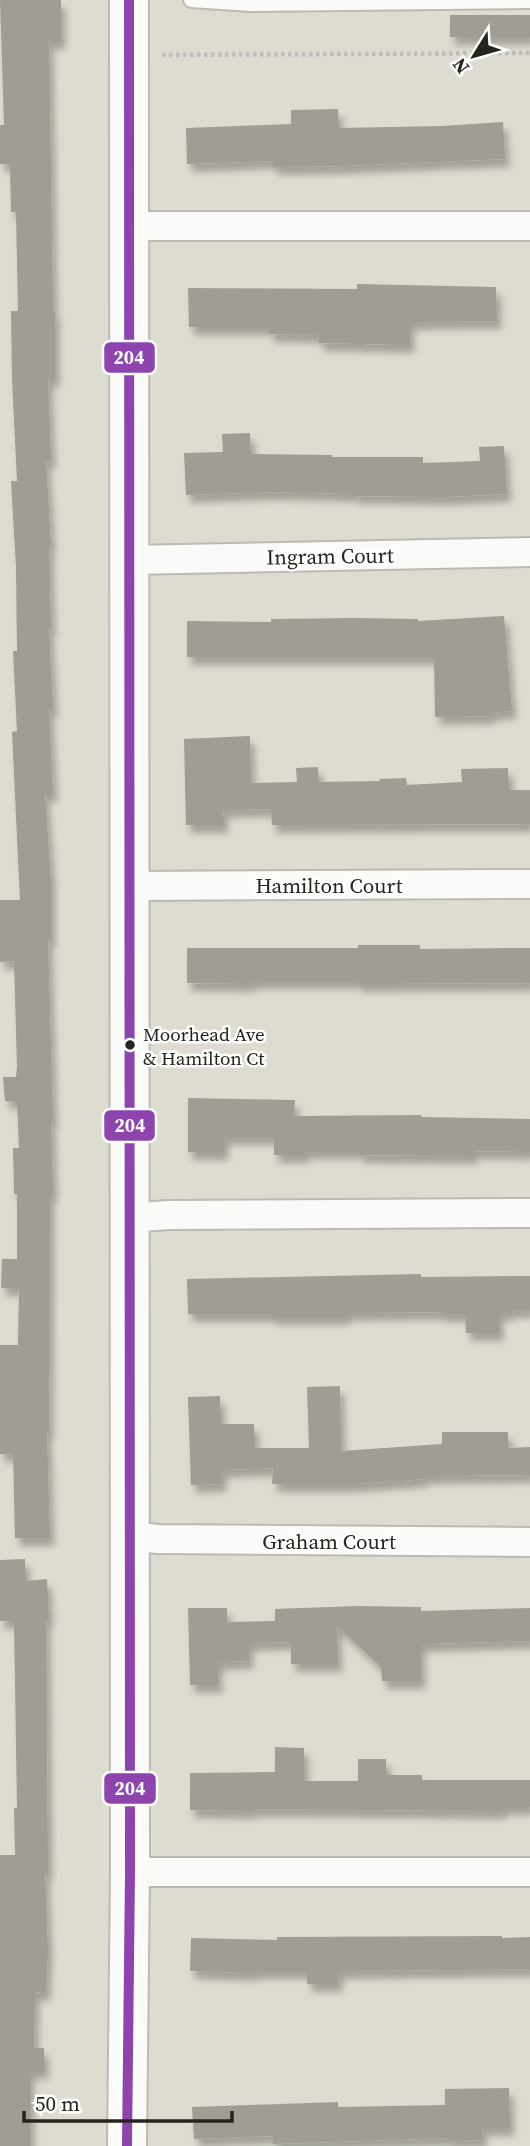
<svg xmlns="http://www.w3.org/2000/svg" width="530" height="2146" font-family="'Source Serif 4',serif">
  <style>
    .building { fill: #9f9d94; filter: url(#shadow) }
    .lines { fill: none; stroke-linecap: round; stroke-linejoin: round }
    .lane-casing { stroke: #bcbab1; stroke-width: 18 }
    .street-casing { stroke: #bcbab1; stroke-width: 32 }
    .secondary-casing { stroke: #bcbab1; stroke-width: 42 }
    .path { stroke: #c0beba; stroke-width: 4.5; stroke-dasharray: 3.5 3.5; stroke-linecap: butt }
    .lane { stroke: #fafaf8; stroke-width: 14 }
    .street { stroke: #fafaf8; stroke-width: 28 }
    .secondary { stroke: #fafaf8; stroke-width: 38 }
    .bus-1-casing { stroke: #fff; stroke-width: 16 }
    .bus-1 { stroke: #8e44ad; stroke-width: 10 }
    .bus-dot { fill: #26251d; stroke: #fff; stroke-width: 2.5 }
    .labels { text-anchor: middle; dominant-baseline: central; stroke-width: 5; stroke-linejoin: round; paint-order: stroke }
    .bus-label { font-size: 19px; fill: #26251d; stroke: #fff; text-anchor: start }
    .street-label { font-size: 21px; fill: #26251d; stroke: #fff }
    .line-badge { stroke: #fff; stroke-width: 2.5 }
    .badge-label { font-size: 19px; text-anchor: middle; font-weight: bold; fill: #fff }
  </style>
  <defs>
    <filter id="shadow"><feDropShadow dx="4.5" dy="8" stdDeviation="3.5" flood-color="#0004"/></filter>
  </defs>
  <rect width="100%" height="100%" fill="#dedcd0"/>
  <g class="building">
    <path d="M0 0H61V41H49L53 311H55V379H48L51 461H46L51 545H49L51 629H49L53 709 49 710 53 794H45L51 882V939H48L53 1121H51L53 1193H50L49 1432H47L50 1538H15L13 1454H0V1345H18L19 1288H1L2 1259H17V1194H14L13 1148H19L17 1101H5L3 1077H16L17 1067 14 961 0 962V900H20L12 732 17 731 13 651H17L16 567 11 481H17L12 379 11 311H18L16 212H11L10 164H0V125H4Z"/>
    <rect x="450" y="15" width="80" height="22"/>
    <path d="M338 109 339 128 442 126 503 122 505 159 340 166 273 167V161L187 164 186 128 291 124V110Z"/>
    <path d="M357 284 496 287 497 321 410 322V345L318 343 319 335 269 334 270 327H189L188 288 357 289Z"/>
    <path d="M250 433 251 454 332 455V457H423V463L480 461 479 447 504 446 507 494 444 497 355 496V494L274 492 186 495 184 453 223 452 222 434Z"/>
    <path d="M504 616 512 711 490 713V716L435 717 434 657H187V621L271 622V619L355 618 418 619V621Z"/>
    <path d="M250 736 251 783 297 782 296 768 318 767 319 782 380 781 379 779 406 778 407 785 462 782 461 769 508 768 509 790H530V824L272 825 271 809 223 810 224 825H186L184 739Z"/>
    <path d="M358 945H420V949L530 948V983L358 984V981H251V984L187 983V948H358Z"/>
    <path d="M188 1098 295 1100 294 1116 421 1115V1117L530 1119V1152L473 1151V1156L359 1155V1151H305V1155H274V1137H224V1152H188Z"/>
    <path d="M421 1274V1277L530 1276V1310H509V1313H499V1333H466L465 1314H442L441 1312 346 1313V1317H272V1314H188L187 1279Z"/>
    <path d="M340 1386 341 1451 442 1444V1432H508V1448L530 1447V1475L424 1476V1479L356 1484H272L273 1468 222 1470V1484L191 1485 188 1397 220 1396 221 1424H254L255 1448H309L307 1387Z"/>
    <path d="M25 1559 26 1581 47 1579 49 1619H46L48 1873H45L48 1950 46 1993 35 1992 34 2048H44V2071H30V2146H0V1855H15L14 1808H17L14 1621H0V1560Z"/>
    <path d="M357 1606 421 1607V1611L530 1608V1641L421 1644V1681H382L381 1667 337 1626 338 1664H291V1642L249 1643V1661L218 1662V1685H190L188 1608H227V1622L275 1621V1609Z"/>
    <path d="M275 1747 304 1748V1781H358V1759H386V1775H422V1780H530V1807H502V1811L252 1809V1811L190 1810V1773L275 1772Z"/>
    <path d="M502 1936V1938L530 1937V1969L339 1971 338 1984H307V1971H253V1973L190 1971 191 1938 277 1940V1937Z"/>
    <path d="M509 2088 510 2128H482L483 2140 447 2141V2138L273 2144V2136L194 2139 192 2107 338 2102V2107L445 2105V2089Z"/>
  </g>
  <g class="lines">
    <defs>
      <path id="lane" d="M191 0 251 4 530 1"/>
      <g id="street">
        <path d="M130 226H530"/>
        <path d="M130 560 530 552"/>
        <path d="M128 886 530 884"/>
        <path d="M128 1218 168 1215 530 1213"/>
        <path d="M128 1536 158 1539 530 1542"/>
        <path d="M130 1872H530"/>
      </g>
      <path id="secondary" d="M127 2146 130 1872 129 0"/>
    </defs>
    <use href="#lane" class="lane-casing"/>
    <use href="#street" class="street-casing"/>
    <use href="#secondary" class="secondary-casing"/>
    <path class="path" d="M162 55 530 53"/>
    <use href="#lane" class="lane"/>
    <use href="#street" class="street"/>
    <use href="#secondary" class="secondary"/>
    <defs>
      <path id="bus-1" d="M127 2146 130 1872 129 0"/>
    </defs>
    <use href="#bus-1" class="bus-1-casing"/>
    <use href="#bus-1" class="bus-1"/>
  </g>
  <circle class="bus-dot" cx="130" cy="1045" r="6"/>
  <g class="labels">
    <g class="bus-label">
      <text x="143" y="1034">Moorhead Ave<tspan x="143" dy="24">&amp; Hamilton Ct</tspan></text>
    </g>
    <g class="street-label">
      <text transform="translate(330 556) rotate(-1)">Ingram Court</text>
      <text x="329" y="885">Hamilton Court</text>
      <text x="329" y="1541">Graham Court</text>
    </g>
  </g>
  <g class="line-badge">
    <rect x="103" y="341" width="53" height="33" rx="7" fill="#8e44ad"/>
    <rect x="103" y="1109" width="53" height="33" rx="7" fill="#8e44ad"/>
    <rect x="103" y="1772" width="54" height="33" rx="7" fill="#8e44ad"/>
  </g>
  <g class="badge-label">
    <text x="129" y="364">204</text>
    <text x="130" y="1132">204</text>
    <text x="130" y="1795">204</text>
  </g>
  <g transform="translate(474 56) rotate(233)" stroke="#ffffff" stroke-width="5" paint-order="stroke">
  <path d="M0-5L12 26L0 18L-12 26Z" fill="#26251d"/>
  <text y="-10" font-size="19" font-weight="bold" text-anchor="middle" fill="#26251d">N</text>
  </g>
  <path d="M24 2111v10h208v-10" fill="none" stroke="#26251d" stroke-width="3.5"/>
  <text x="35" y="2111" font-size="21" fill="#26251d" stroke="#ffffff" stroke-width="5" paint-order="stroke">50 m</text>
</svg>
